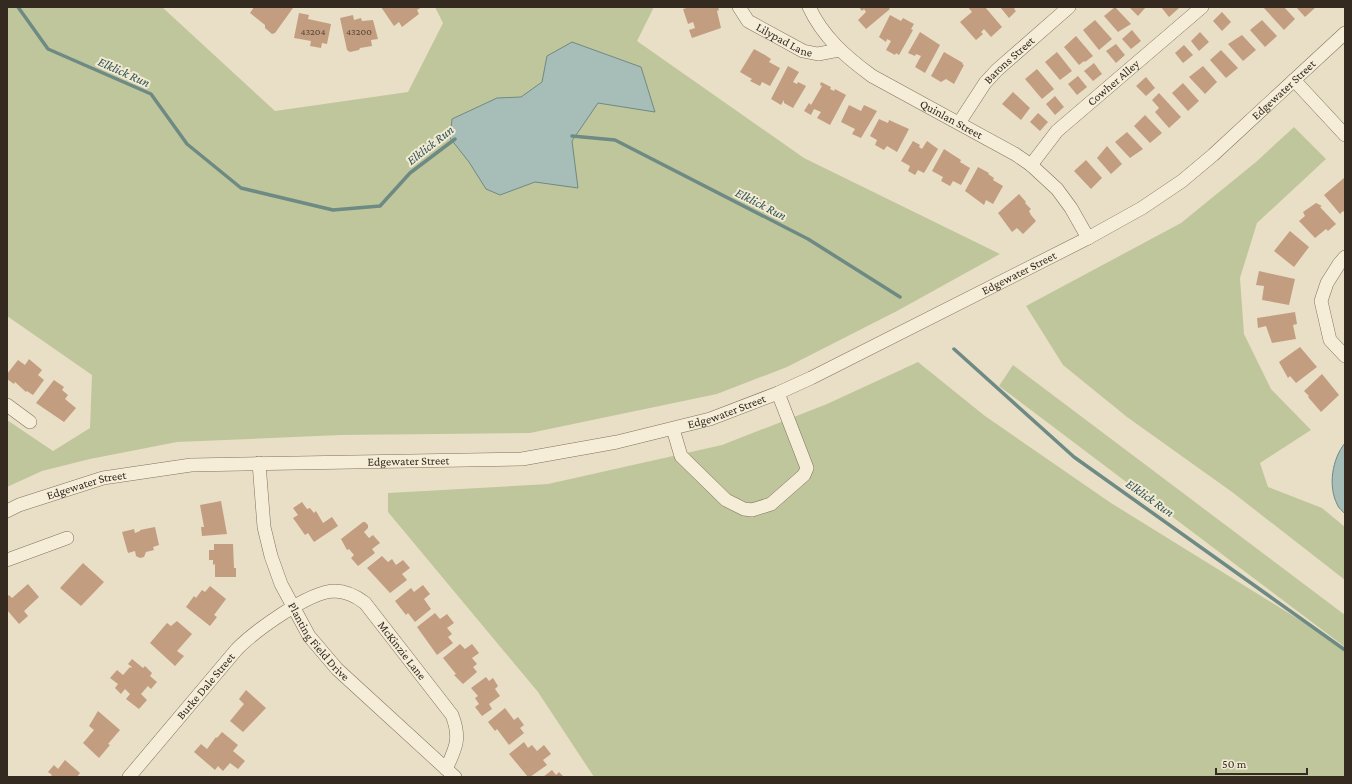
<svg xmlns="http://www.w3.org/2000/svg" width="1352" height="784" font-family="'Crimson Pro',serif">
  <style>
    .green { fill: #c0c69b }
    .water { fill: #a7bdb7; stroke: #6e8a84 }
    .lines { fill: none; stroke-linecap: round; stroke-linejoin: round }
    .stream { stroke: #6e8a84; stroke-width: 3.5 }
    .building { fill: #c39d80 }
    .minor-casing { stroke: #82725d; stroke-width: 14 }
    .minor { stroke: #f5edd8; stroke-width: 13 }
    .labels { text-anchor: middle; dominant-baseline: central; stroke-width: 4; stroke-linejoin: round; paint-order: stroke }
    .number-label { font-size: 10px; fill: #584738 }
    .street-label { font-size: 12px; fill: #342a20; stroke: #f1ead4 }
    .water-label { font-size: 13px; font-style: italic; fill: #315251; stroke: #f1ead4 }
  </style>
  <rect width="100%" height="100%" fill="#e9dfc6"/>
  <g class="green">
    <path d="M7 7H162L275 111 408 92 443 23 435 7H654L637 41 804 158 1000 254 897 311 787 367 717 394 530 433 341 435 177 442 90 459 42 471 7 487V420L53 451 90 428 92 375 7 316Z"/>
    <path d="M1294 127 1326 159 1257 223 1240 278 1244 334 1271 389 1311 430 1260 463 1268 487 1322 508 1345 527V580L1232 492 1127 417 1063 365 1026 306 1181 223 1256 162Z"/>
    <path d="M918 362 985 416 1111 503 1345 648V777H594L538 692 388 512V493L548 484 722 445 827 404Z"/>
    <path d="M1013 365 1345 615V647L999 386Z"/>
  </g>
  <g class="water">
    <path d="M572 42 641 67 655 112 598 103 572 141 578 188 535 182 500 195 486 189 469 162 450 138 452 119 497 98 521 97 542 82 547 56Z"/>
    <path d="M1345 443V514C1343 511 1338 508 1337 504 1328 486 1332 459 1345 443Z"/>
  </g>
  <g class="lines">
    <g class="stream">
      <path d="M18 7 48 49 151 94 187 144 241 188 333 210 380 206 410 173 455 139"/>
      <path d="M572 136 615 140 808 239 900 297"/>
      <path d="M954 349 1074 457 1345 650"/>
    </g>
  </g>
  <g class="building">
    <path d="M254 7H291L293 8 275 33 272 34 265 28V25L250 13Z"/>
    <path d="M381 7H422L417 10 419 14 402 27 399 22 394 26Z"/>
    <path d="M690 7H718L719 10 717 11 721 28 692 38 689 30 695 28 693 22 688 24 683 9Z"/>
    <path d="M859 7H888L890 9 866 29 858 20 866 12 864 9 862 11Z"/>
    <path d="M968 7H985L1002 27 991 37 984 29 981 32 983 34 976 40 960 22 972 12Z"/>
    <path d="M1000 7H1016L1014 9 1016 11 1009 18Z"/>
    <path d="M1115 7 1131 24 1118 32 1104 16Z"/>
    <path d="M1129 7H1146L1138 16Z"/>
    <path d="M1161 7H1177L1179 8 1169 17Z"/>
    <path d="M1263 7H1284L1295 19 1284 30Z"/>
    <path d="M1296 7H1316L1305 17Z"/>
    <path d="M1222 12 1231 22 1222 31 1213 21Z"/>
    <path d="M299 13 309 15 308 19 331 24 327 44 322 43 321 48 310 46 311 41 294 38Z"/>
    <path d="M353 15 354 20 361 18 362 21 373 20 378 39 371 40 372 46 360 48 359 50 350 52 347 50 340 18Z"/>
    <path d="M890 15 901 21 903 18 914 24 911 29 913 30 899 55 896 53 895 55 886 50 891 41 887 39 886 42 879 37Z"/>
    <path d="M1095 20 1112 39 1099 50 1083 30Z"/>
    <path d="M1262 20 1277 36 1265 47 1250 30Z"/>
    <path d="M1132 30 1141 41 1131 49 1122 39Z"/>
    <path d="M920 32 940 45 925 73 915 67 921 56 916 54 915 56 908 53Z"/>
    <path d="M1200 32 1209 42 1199 51 1191 41Z"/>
    <path d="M1242 35 1256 50 1243 61 1228 44Z"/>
    <path d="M1076 36 1093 56 1085 62 1084 61 1079 65 1064 47Z"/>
    <path d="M1116 44 1125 55 1116 63 1106 51Z"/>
    <path d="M1184 45 1193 55 1183 63 1175 53Z"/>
    <path d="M754 49 765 55 771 59 769 62 780 68 770 86 762 82 760 86 750 81 752 79 740 72Z"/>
    <path d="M1221 50 1238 68 1226 78 1210 60Z"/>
    <path d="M944 52 963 63 962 64 964 65 954 84 946 79 941 82 931 76Z"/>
    <path d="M1057 52 1072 71 1060 80 1045 62Z"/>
    <path d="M1094 63 1102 74 1093 81 1084 71Z"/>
    <path d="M788 66 799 72 793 82 797 84 798 82 806 86 793 108 784 103V100L781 105 771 99Z"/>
    <path d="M1203 66 1217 82 1205 94 1189 77Z"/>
    <path d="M1037 69 1054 89 1042 99 1025 79Z"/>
    <path d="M1078 76 1087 87 1077 95 1068 84Z"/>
    <path d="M1146 77 1155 88 1146 96 1136 86Z"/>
    <path d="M821 82 831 87 830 89 834 91 835 89 846 95 830 125 817 118 821 112 814 109 811 115 804 111 809 103 811 105 822 86 820 85Z"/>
    <path d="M1183 83 1199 101 1188 111 1172 93Z"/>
    <path d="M1013 92 1030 108 1021 120 1002 104Z"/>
    <path d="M1159 93 1181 117 1169 128 1155 112 1159 108 1152 100Z"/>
    <path d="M1055 96 1064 107 1055 115 1046 104Z"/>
    <path d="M849 105 861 111 864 105 877 111 861 138 852 134 855 129 841 122Z"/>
    <path d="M1038 113 1048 122 1040 131 1030 122Z"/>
    <path d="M1145 115 1162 133 1150 143 1134 126Z"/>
    <path d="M879 119 888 123 889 120 909 129 897 152 887 146 884 150 875 145 877 140 870 136Z"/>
    <path d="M1127 132 1143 149 1130 158 1115 142Z"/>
    <path d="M913 141 920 145 919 147 922 149 927 141 938 149 924 173 918 170 915 175 908 171 910 166 901 161Z"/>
    <path d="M1107 146 1122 164 1111 174 1097 158Z"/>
    <path d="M944 149 961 160 960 162 970 168 961 185 953 181 950 186 941 181 943 177 932 171Z"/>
    <path d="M1086 160 1102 178 1091 189 1074 171Z"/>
    <path d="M978 167 989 173 988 174 994 178 993 180 1003 186 993 204 986 200 984 205 965 191Z"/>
    <path d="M1344 178 1345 213 1343 211 1340 214 1324 195Z"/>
    <path d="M1019 194 1026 202 1025 203 1031 209 1029 211 1031 215 1036 221 1023 234 1017 228 1012 232 998 213Z"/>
    <path d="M1316 203 1322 206 1320 207 1336 224 1328 231 1326 229 1315 238 1299 221 1305 216 1303 212Z"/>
    <path d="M1290 231 1309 247 1294 267 1274 251Z"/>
    <path d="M1259 271 1295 279 1289 305 1262 300 1264 286 1256 285Z"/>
    <path d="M1295 312 1297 324 1293 325 1296 339 1272 343 1266 326 1258 328 1257 318Z"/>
    <path d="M1300 347 1317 367 1296 383 1290 376 1288 378 1279 362Z"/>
    <path d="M29 359 42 370 38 375 44 380 33 395 27 391 26 392 15 382 14 384 7 379V374L18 360 25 365Z"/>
    <path d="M1322 374 1339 395 1321 412 1308 397 1309 396 1304 391Z"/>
    <path d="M54 380 64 387 62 390 68 395 65 399 76 408 64 422 36 403Z"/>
    <path d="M221 501 227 534 202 536 201 527H204L200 505Z"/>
    <path d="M302 502 307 509 310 508 314 513 316 511 323 523 332 517 338 526 314 542 308 533 305 535 293 518 298 515 293 508Z"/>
    <path d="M363 522H365L368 525V528L364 532 369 538 373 535 380 543 372 549 375 553 358 566 351 558 354 555 349 549 347 550 341 539Z"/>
    <path d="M155 527 159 545 153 547 154 550 146 552 144 557 140 558 136 556 135 551 128 553 122 532 134 529 135 533 140 531V530Z"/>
    <path d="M214 544H233L234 568H236V577H215V564L213 565V560H209V550H214Z"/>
    <path d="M382 556 388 562 392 559 396 565 403 560 410 568 402 574 407 580 390 593 367 568Z"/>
    <path d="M83 563 104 582 81 606 60 588Z"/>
    <path d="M28 584 39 597 24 611 28 616 19 624 7 610V597L9 595 12 598Z"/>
    <path d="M423 585 430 594 424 599 431 609 415 622 408 613 406 615 395 601 411 588 414 592Z"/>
    <path d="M210 586 226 599 214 615 217 617 210 626 186 607 194 596 196 598 202 590 205 592Z"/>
    <path d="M435 613 440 619 447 614 454 623 447 628 452 634 448 637 453 643 437 655 417 627Z"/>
    <path d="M177 621 192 634 177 651 184 656 175 666 150 643 167 623 171 626Z"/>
    <path d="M460 644 465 649 472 644 479 653 472 658 477 664 473 667 477 672 463 684 454 675 456 674 443 658Z"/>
    <path d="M132 659 143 668 145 666 152 673 150 676 157 682 151 689 148 686 141 694 147 700 139 709 126 699 130 694 125 689 121 694 115 688 118 684 110 678 117 670 123 675 130 667 131 668 132 667 128 664Z"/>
    <path d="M486 677 489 681 493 678 498 686 495 689 500 696 489 704 492 709 482 716 475 707 479 704 475 698 478 696 471 688Z"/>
    <path d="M246 690 266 708 243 732 230 721 244 704 239 699Z"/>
    <path d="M505 708 514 720 518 717 524 725 520 728 524 733 509 745 497 729 495 731 488 722Z"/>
    <path d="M98 711 120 730 108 744 110 745 99 758 83 743 94 730 89 726Z"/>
    <path d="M222 732 238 745 233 751 245 761 238 769 230 763 223 771 218 766 215 770 194 752 201 744 207 749 216 737 217 738Z"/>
    <path d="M524 742 528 748 532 745 537 751 544 745 551 754 543 760 547 765 530 777H528L509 754Z"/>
    <path d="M65 760 80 773 77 777H50L52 775 48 772 54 765 58 769Z"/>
    <path d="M552 770 556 775 559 772 564 777H543Z"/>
  </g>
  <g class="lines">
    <defs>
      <g id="minor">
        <path id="s1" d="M739 7 748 21 803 51 818 54 839 50"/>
        <path id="s2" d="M809 7C823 37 846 57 872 76L1015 154 1031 165 1057 189 1071 208 1088 238"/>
        <path d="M1294 80 1345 135"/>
        <path id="s3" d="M959 123 985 83 997 70 1069 7"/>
        <path id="s4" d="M1031 165 1057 131 1202 7"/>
        <path d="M1345 257 1339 264 1327 283 1321 301 1330 340 1345 356"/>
        <path d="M7 405 30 422"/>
        <path d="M673 429 681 456 726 500 744 509 752 510 771 504 804 475 807 468 778 393"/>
        <path id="s5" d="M259 463 264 527 271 556 281 584 309 636 337 669 455 777"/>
        <path id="s6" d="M7 511 19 505 103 478 191 465 522 459 617 442 710 419 778 393 811 378 1088 238 1142 208 1182 181 1213 155 1345 33"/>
        <path d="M7 560 67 538"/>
        <path id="s7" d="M129 777 237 649C255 631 308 592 334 591 347 591 356 596 365 603L452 715C461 738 456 748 446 769"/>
      </g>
    </defs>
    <use href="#minor" class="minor-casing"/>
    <use href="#minor" class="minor"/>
  </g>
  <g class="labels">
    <g class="number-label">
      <text x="313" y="31">43204</text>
      <text x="359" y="31">43200</text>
    </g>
    <g class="street-label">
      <text stroke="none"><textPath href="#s1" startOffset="58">Lilypad Lane</textPath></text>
      <text stroke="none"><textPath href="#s3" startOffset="81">Barons Street</textPath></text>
      <text stroke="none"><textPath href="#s4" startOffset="117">Cowher Alley</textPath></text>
      <text stroke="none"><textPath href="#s6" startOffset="1380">Edgewater Street</textPath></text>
      <text stroke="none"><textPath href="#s2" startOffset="185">Quinlan Street</textPath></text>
      <text stroke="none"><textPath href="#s6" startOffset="1056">Edgewater Street</textPath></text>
      <text stroke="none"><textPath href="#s6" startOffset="732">Edgewater Street</textPath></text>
      <text stroke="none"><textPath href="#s6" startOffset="408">Edgewater Street</textPath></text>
      <text stroke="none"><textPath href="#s6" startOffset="84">Edgewater Street</textPath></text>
      <text stroke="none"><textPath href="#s5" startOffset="193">Planting Field Drive</textPath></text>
      <text stroke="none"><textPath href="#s7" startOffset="376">McKinzie Lane</textPath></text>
      <text stroke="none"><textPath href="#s7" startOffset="119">Burke Dale Street</textPath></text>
    </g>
    <g class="water-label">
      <text transform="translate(124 72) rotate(24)">Elklick Run</text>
      <text transform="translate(430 145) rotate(-38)">Elklick Run</text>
      <text transform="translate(761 204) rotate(27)">Elklick Run</text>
      <text transform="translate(1150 498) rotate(35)">Elklick Run</text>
    </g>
  </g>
  <rect width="1352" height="784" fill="none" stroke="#342a20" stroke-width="16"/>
  <path d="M1216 768v6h91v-6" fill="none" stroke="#342a20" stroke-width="2"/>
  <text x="1222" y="768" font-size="12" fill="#342a20" stroke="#f1ead4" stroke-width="3" paint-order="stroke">50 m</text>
</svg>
